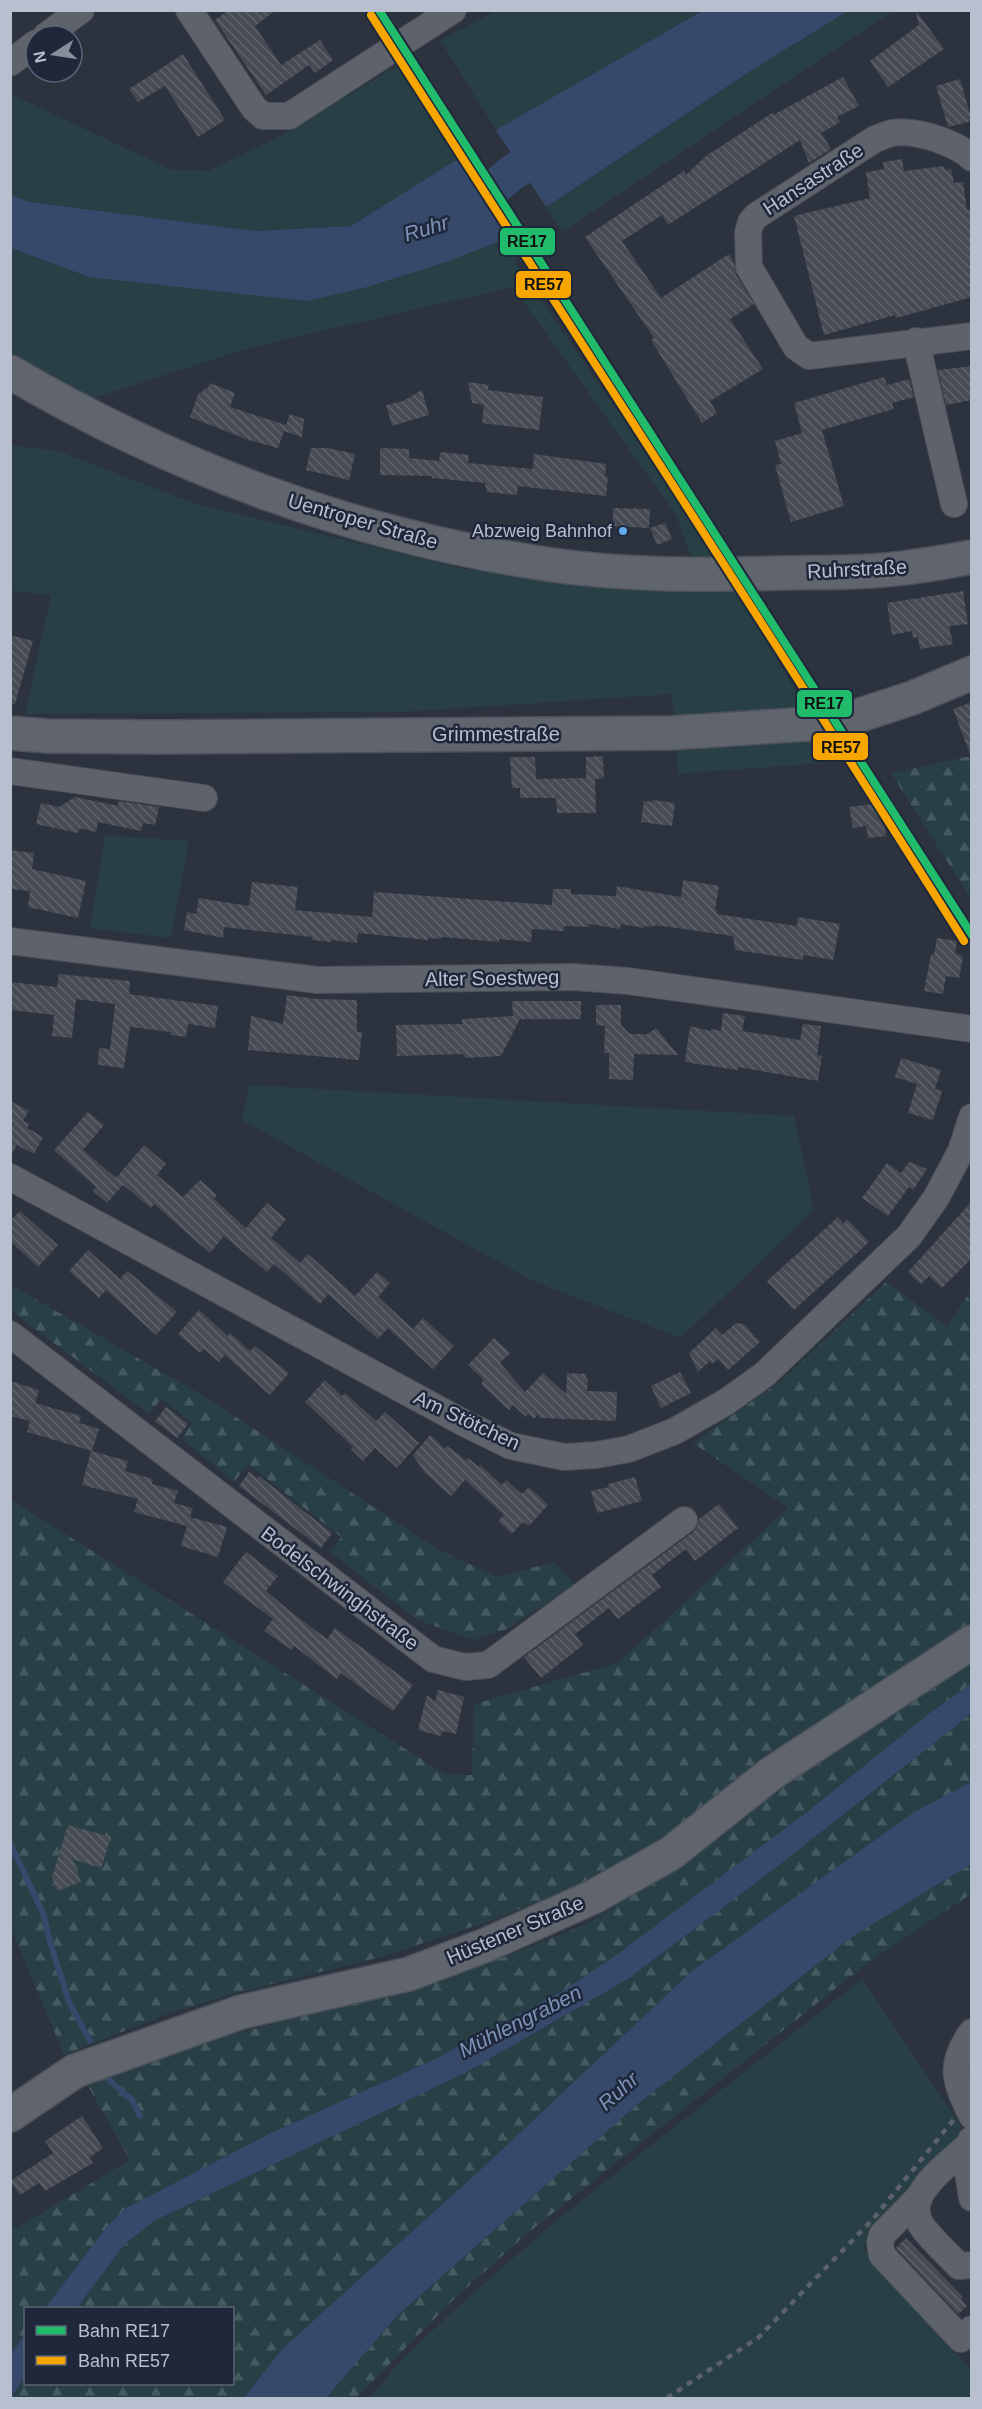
<svg xmlns="http://www.w3.org/2000/svg" width="982" height="2409" font-family="Helvetica,sans-serif">
  <style>
    .green { fill: #283f46 }
    .forest { fill: url(#forest-firs) }
    .water { fill: #37496a }
    .lines { fill: none; stroke-linecap: round; stroke-linejoin: round }
    .stream { stroke: #37496a; stroke-width: 6 }
    .river { stroke: #37496a; stroke-width: 36 }
    .building { fill: url(#building-back-hatch) }
    .minor-casing { stroke: #4a4e56; stroke-width: 28 }
    .major-casing { stroke: #4b505a; stroke-width: 36 }
    .minor { stroke: #5e626b; stroke-width: 26 }
    .major { stroke: #60646d; stroke-width: 33 }
    .rail { stroke: #5c616a; stroke-width: 4.5; stroke-dasharray: 6 6; stroke-linecap: butt }
    .rail-1-casing { stroke: #1f283b; stroke-width: 12 }
    .rail-2-casing { stroke: #1f283b; stroke-width: 12 }
    .rail-1 { stroke: #20bc6c; stroke-width: 8 }
    .rail-2 { stroke: #f7a600; stroke-width: 8 }
    .bus-dot { fill: #60acee; stroke: #1f283b; stroke-width: 2 }
    .labels { text-anchor: middle; dominant-baseline: central; stroke-width: 5; stroke-linejoin: round; paint-order: stroke }
    .bus-label { font-size: 18px; fill: #b8bfce; stroke: #1f283b; text-anchor: end }
    .street-label { font-size: 20px; fill: #b8bfce; stroke: #1f283b }
    .water-label { font-size: 21px; font-style: italic; fill: #7d92b8; stroke: #1f283b }
    .line-badge { stroke: #1f283b; stroke-width: 2 }
    .pale-badge-label { font-size: 16px; text-anchor: middle; font-weight: bold; fill: #111 }
  </style>
  <defs>
    <pattern id="forest-firs" width="22" height="20" patternUnits="userSpaceOnUse" patternTransform="scale(1.5)"><rect width="22" height="20" fill="#283f46"/><path d="M5 1l3.5 6h-7zM16 11l3.5 6h-7z" fill="#455960"/></pattern>
    <pattern id="building-back-hatch" width="6" height="6" patternUnits="userSpaceOnUse" patternTransform="scale(1.5)"><rect width="6" height="6" fill="#454a53"/><path d="M-1 5l2 2M0 0l6 6M5-1l2 2" fill="none" stroke="#5e626b"/></pattern>
  </defs>
  <rect width="100%" height="100%" fill="#2d333e"/>
  <g class="green">
    <path d="M496 11H702L496 130 440 40Z"/>
    <path d="M848 11H893L562 232 546 207 752 70Z"/>
    <path d="M402 63 461 157 351 226 255 231 30 202 11 195V94L170 169 208 171 280 136Z"/>
    <path d="M511 237 521 256 514 261 689 514 839 762 678 774 672 694 401 712 25 714 51 595 11 591V445L58 451 194 503 463 569 704 590 676 515 513 287 249 348 90 399 11 356 10 248 89 277 446 262Z"/>
    <path d="M105 835 189 841 171 938 90 928Z"/>
    <path d="M249 1085 794 1116 814 1210 681 1338 533 1281 242 1120Z"/>
    <path d="M862 1979 963 2129 862 2247 971 2370V2398H369L401 2361 453 2311 558 2219Z"/>
  </g>
  <g class="forest">
    <path d="M971 756H972L971 899 891 773Z"/>
    <path d="M886 1282 947 1326 971 1291V1622L764 1762 666 1838 594 1880 486 1922 385 1956 236 1993 167 2014 64 2055 11 1928 10 1499 445 1774 472 1775 474 1704 618 1663 788 1508 693 1443 782 1380Z"/>
    <path d="M11 1285 207 1398 439 1550 498 1577 554 1562 575 1585 507 1629 474 1640 418 1620 330 1552 341 1537 248 1464 234 1482 182 1439 192 1423 161 1399 149 1414 11 1311Z"/>
    <path d="M971 1655V1684L927 1715 807 1812 619 1953 564 1990 437 2058 267 2135 126 2208 105 2229 45 2308H26L25 2334 11 2354 10 2222 16 2228 130 2160 88 2086 201 2043 377 1996 505 1957 586 1924 676 1867 811 1761Z"/>
    <path d="M971 1714V1782L914 1812 795 1898 489 2162 282 2349 244 2398H11L25 2377 26 2384H232V2308H77L124 2245 154 2221 465 2073 628 1979 773 1870Z"/>
    <path d="M971 1864V1894L873 1959 524 2236 452 2301 356 2398H326L398 2315 639 2103 852 1937Z"/>
  </g>
  <g class="water">
    <path d="M702 11H848L752 70 546 207 496 130Z"/>
    <path d="M461 157 511 237 446 262 367 287 307 301 89 277 11 248V195L30 202 255 231 351 226Z"/>
    <path d="M971 1684V1714L773 1870 628 1979 465 2073 154 2221 124 2245 77 2308H45L105 2229 126 2208 267 2135 437 2058 564 1990 619 1953 807 1812 927 1715Z"/>
    <path d="M971 1782V1864L852 1937 639 2103 398 2315 326 2398H244L282 2349 489 2162 692 1971 914 1812Z"/>
    <path d="M25 2334V2377L11 2397V2354Z"/>
  </g>
  <g class="lines">
    <g class="stream">
      <path d="M10 1843 43 1913 50 1942 69 2002 90 2041"/>
      <path d="M110 2081 132 2100 140 2116"/>
    </g>
    <path class="river" d="M446 223 455 220 513 172 563 143"/>
  </g>
  <g class="building">
    <path d="M229 10H276L255 26 281 65 320 40 333 60 315 73 309 65 266 95 215 20Z"/>
    <path d="M917 12 944 49 888 87 870 61 919 25 916 13Z"/>
    <path d="M183 54 225 120 198 137 165 86 138 102 129 89Z"/>
    <path d="M843 77 859 106 837 117 840 122 821 133 831 149 809 163 800 140 668 225 662 215 622 241 661 298 729 254 734 263 736 275 754 304 730 319 763 369 710 401 717 413 702 423 651 340 654 338 585 237 684 171 686 175 706 156 772 113 773 115Z"/>
    <path d="M960 79 972 121 948 127 936 86Z"/>
    <path d="M902 159 904 171 944 166 945 170 951 169 954 183 963 182 967 210 970 209 972 218V297L896 318 895 315 824 335 794 216 870 198 866 172 884 169 883 162Z"/>
    <path d="M972 366V400L946 405 938 370Z"/>
    <path d="M884 377 887 385 909 379 914 397 892 403 894 409 822 430 844 506 791 522 775 465 781 464 775 441 802 433 794 403Z"/>
    <path d="M468 382 489 385 488 390 543 397 539 430 482 423 484 405 472 403Z"/>
    <path d="M210 383 235 393 230 407 286 425 290 414 304 419 302 437 284 431 278 448 249 440 190 417 199 392 202 393 204 388 207 389Z"/>
    <path d="M422 390 429 415 392 426 386 405 403 401Z"/>
    <path d="M311 448H328L355 454 349 480 306 470Z"/>
    <path d="M380 448 409 449V458L439 461 440 452 469 455 468 463 533 469 534 454 606 464 605 476 608 477 606 496 518 486 517 495 487 492 485 483 432 478V476L380 475Z"/>
    <path d="M613 508 650 509 649 528 613 526Z"/>
    <path d="M665 523 672 539 657 545 650 528Z"/>
    <path d="M963 591 968 624 949 626 953 644 920 649 918 637 913 638 912 631 892 635 887 603Z"/>
    <path d="M10 635 33 641 15 704H10Z"/>
    <path d="M972 702V754H970L953 709Z"/>
    <path d="M603 756 604 778 595 779 596 813H557L556 798H520V788H512L510 757H535L536 779 586 778V757Z"/>
    <path d="M75 797 118 806 119 801 159 807 155 825 143 823 141 831 98 822 96 832 80 828 78 833 36 824 41 803 59 807Z"/>
    <path d="M653 800 675 803 672 826 641 822 644 801 653 802Z"/>
    <path d="M881 803 886 836 868 838 866 826 853 828 849 807Z"/>
    <path d="M10 850 34 853 32 869 86 881 78 918 28 907 30 891 10 889Z"/>
    <path d="M683 880 719 886 715 910H717V914L797 926 798 917 840 924 833 960 803 955V960L735 950 733 936 655 925V927L644 926V928L621 924 620 929 589 924V927L564 926V931L532 929 531 942 499 939V942L441 937V939L428 938V940L358 933 357 943 331 940 330 942 312 940V937L224 927 223 938 184 930 187 912 196 914 199 898 249 906 252 882 298 887 295 910 372 917 374 892 552 905 553 889H571V894L616 896 617 886 681 897Z"/>
    <path d="M937 938 957 941 955 954 963 956 959 978 946 976 943 994 924 991 931 954H934Z"/>
    <path d="M59 974 130 981 129 994 218 1006 215 1028 188 1024 186 1037 171 1035V1032L130 1027 124 1068 98 1065 99 1048 110 1049 115 1004 76 999 72 1038 52 1036 54 1015 10 1010V982L57 987Z"/>
    <path d="M287 995 316 999 357 1000V1032H362L359 1060 248 1050 251 1016 283 1024Z"/>
    <path d="M512 1001H581V1019H520L501 1056 465 1058 464 1054 397 1056 396 1025 462 1024V1019L513 1016Z"/>
    <path d="M596 1005H621V1025L630 1034H648L656 1028 678 1055 634 1054 633 1080 609 1079V1053H604L605 1026 596 1025Z"/>
    <path d="M723 1013 745 1016 742 1031 800 1040 803 1024 821 1026 817 1055 822 1056 818 1081 738 1067 737 1070 685 1062 690 1026 711 1031 712 1029 721 1031Z"/>
    <path d="M901 1058 941 1070 935 1089 942 1091 933 1120 908 1113 917 1084 895 1077Z"/>
    <path d="M10 1101 29 1111 23 1121 29 1124 27 1128 43 1137 34 1154 17 1145 10 1158Z"/>
    <path d="M88 1112 104 1125 83 1150 116 1178 144 1145 166 1164 157 1175 183 1197 200 1180 217 1195 214 1199 246 1228 267 1203 286 1219 271 1238 300 1263 308 1254 355 1296 377 1272 390 1283 378 1297 413 1329 423 1318 454 1346 433 1369 388 1328 378 1339 328 1294 320 1304 274 1264 267 1272 224 1236 210 1253 154 1204 151 1208 123 1185 107 1203 93 1191 96 1187 54 1150Z"/>
    <path d="M909 1162 927 1169 913 1190 909 1187 888 1216 862 1198 887 1163 901 1173Z"/>
    <path d="M972 1201V1258L942 1288 929 1276 921 1284 908 1272Z"/>
    <path d="M20 1211 58 1245 38 1267 10 1241V1221Z"/>
    <path d="M838 1217 844 1224 847 1219 869 1242 794 1310 767 1281Z"/>
    <path d="M88 1250 120 1279 127 1271 177 1312 156 1335 106 1290 99 1298 69 1271Z"/>
    <path d="M199 1310 228 1336 230 1333 250 1351 255 1346 289 1373 270 1395 225 1355 219 1362 204 1349 200 1353 178 1334Z"/>
    <path d="M736 1323 744 1324 760 1342 728 1370 718 1359 712 1364 710 1361 698 1372 689 1353 716 1328 722 1335Z"/>
    <path d="M494 1338 510 1353 500 1363 525 1392 543 1373 566 1394 567 1373 586 1374V1379H588L587 1391 617 1392 616 1421 541 1418 537 1415 534 1419 528 1414 526 1417 513 1405 509 1410 481 1384 484 1380 468 1365Z"/>
    <path d="M680 1372 691 1393 661 1408 651 1386Z"/>
    <path d="M325 1380 342 1396 345 1393 376 1421 385 1412 419 1443 397 1468 375 1448 363 1461 351 1449 353 1447 305 1402Z"/>
    <path d="M10 1381 39 1390 35 1403 81 1416 79 1423 99 1429 92 1451 27 1432 30 1421 10 1416Z"/>
    <path d="M166 1407 188 1424 177 1438 155 1421Z"/>
    <path d="M430 1435 445 1449 447 1446 466 1460 468 1458 479 1467 480 1465 502 1485 506 1480 522 1494 529 1487 548 1505 529 1526 523 1522 512 1534 498 1521 504 1515 465 1480 451 1496 424 1472 413 1455Z"/>
    <path d="M91 1451 128 1461 125 1471 153 1479 152 1484 178 1491 174 1503 193 1508 190 1517 227 1527 218 1557 181 1546 187 1526 134 1512 138 1499 82 1485Z"/>
    <path d="M249 1472 257 1478 259 1476 332 1533 321 1548 239 1486Z"/>
    <path d="M635 1477 642 1501 597 1513 591 1491 609 1487 608 1484Z"/>
    <path d="M719 1504 738 1528 695 1561 686 1549 652 1575 661 1587 618 1619 609 1608 575 1634 583 1645 541 1678 524 1657 693 1532 697 1526 699 1519Z"/>
    <path d="M246 1552 278 1576 266 1591 291 1612 327 1639 335 1628 413 1685 393 1711 341 1673 337 1679 294 1646 292 1650 264 1631 273 1619 223 1582Z"/>
    <path d="M438 1690 464 1697 456 1734 442 1731 441 1736 418 1730 427 1695 435 1702Z"/>
    <path d="M68 1825 111 1837 101 1868 72 1859 81 1882 57 1891 52 1877Z"/>
    <path d="M82 2116 103 2148 89 2158 93 2163 45 2191 39 2183 20 2195 10 2181 53 2153 45 2141Z"/>
    <path d="M906 2238 963 2297 961 2299 967 2306 958 2314 896 2248Z"/>
  </g>
  <g class="lines">
    <defs>
      <g id="minor">
        <path d="M189 10 254 108 263 116H289L453 10"/>
        <path d="M46 36 81 10"/>
        <path d="M10 63 36 43"/>
        <path d="M972 158C957 143 915 129 893 133 887 134 881 137 875 139L756 216 751 222 748 233 749 267 796 347 809 356 972 336"/>
        <path d="M916 341 954 504"/>
        <path d="M10 771 204 798"/>
        <path d="M10 941 317 980 573 977 628 981 972 1029"/>
        <path d="M10 1177 464 1423 511 1446 564 1457 596 1455 629 1449 675 1431 726 1402 765 1374 909 1236 936 1198 961 1151 972 1117"/>
        <path d="M10 1334 433 1659 465 1667 488 1665 684 1520"/>
        <path d="M972 2032C948 2065 955 2081 972 2116"/>
        <path d="M971 2140 966 2159 972 2198"/>
        <path d="M969 2145C948 2165 898 2197 924 2229 934 2242 948 2254 959 2266L972 2265"/>
        <path d="M918 2198 882 2235 880 2243 882 2255 961 2339 972 2329"/>
      </g>
      <g id="major">
        <path d="M10 372C175 469 357 536 546 564 624 576 703 575 782 573 812 572 842 573 872 571 906 569 939 563 972 557"/>
        <path d="M10 733 47 736 159 737 671 733 839 722 912 698 972 673"/>
        <path d="M10 2115 75 2071 241 2012 409 1974 486 1945 593 1897 670 1854 772 1773 972 1642"/>
      </g>
    </defs>
    <use href="#minor" class="minor-casing"/>
    <use href="#major" class="major-casing"/>
    <use href="#minor" class="minor"/>
    <use href="#major" class="major"/>
    <path class="rail" d="M667 2398 759 2337 873 2219 972 2097"/>
    <defs>
      <path id="rail-1" d="M379 10C576 319 776 626 972 935"/>
      <path id="rail-2" d="M371 15C568 324 769 631 964 941"/>
    </defs>
    <use href="#rail-1" class="rail-1-casing"/>
    <use href="#rail-2" class="rail-2-casing"/>
    <use href="#rail-1" class="rail-1"/>
    <use href="#rail-2" class="rail-2"/>
  </g>
  <circle class="bus-dot" cx="623" cy="531" r="5"/>
  <g class="labels">
    <g class="bus-label">
      <text x="612" y="531">Abzweig Bahnhof</text>
    </g>
    <g class="street-label">
      <text transform="translate(813 179) rotate(-33)">Hansastraße</text>
      <text transform="translate(363 521) rotate(16)">Uentroper Straße</text>
      <text transform="translate(857 569) rotate(-3)">Ruhrstraße</text>
      <text x="496" y="734">Grimmestraße</text>
      <text transform="translate(492 978) rotate(-1)">Alter Soestweg</text>
      <text transform="translate(467 1420) rotate(25)">Am Stötchen</text>
      <text transform="translate(340 1588) rotate(37)">Bodelschwinghstraße</text>
      <text transform="translate(515 1930) rotate(-23)">Hüstener Straße</text>
    </g>
    <g class="water-label">
      <text transform="translate(426 228) rotate(-17)">Ruhr</text>
      <text transform="translate(520 2021) rotate(-27)">Mühlengraben</text>
      <text transform="translate(618 2091) rotate(-42)">Ruhr</text>
    </g>
  </g>
  <g class="line-badge">
    <rect x="499" y="227" width="57" height="29" rx="6" fill="#20bc6c"/>
    <rect x="515" y="270" width="57" height="29" rx="6" fill="#f7a600"/>
    <rect x="796" y="689" width="57" height="29" rx="6" fill="#20bc6c"/>
    <rect x="812" y="732" width="57" height="29" rx="6" fill="#f7a600"/>
  </g>
  <g class="pale-badge-label">
    <text x="527" y="247">RE17</text>
    <text x="544" y="290">RE57</text>
    <text x="824" y="709">RE17</text>
    <text x="841" y="753">RE57</text>
  </g>
  <rect width="982" height="2409" fill="none" stroke="#b8bfce" stroke-width="24"/>
  <rect x="24" y="2307" width="210" height="78" fill="#1f283b" stroke="#5c6476" stroke-width="1.5"/>
  <rect x="36" y="2326" width="30" height="9" fill="#20bc6c" stroke="#5c6476" stroke-width="1.5"/>
  <text x="78" y="2337" font-size="18" fill="#b8bfce">Bahn RE17</text>
  <rect x="36" y="2356" width="30" height="9" fill="#f7a600" stroke="#5c6476" stroke-width="1.5"/>
  <text x="78" y="2367" font-size="18" fill="#b8bfce">Bahn RE57</text>
  <g transform="translate(54 54) rotate(258)"><circle r="28" fill="#1f283b" stroke="#5c6476" stroke-width="1.5"/>
  <path d="M0-4.5L10 22L0 15L-10 22Z" fill="#878e9c"/>
  <text y="-9" font-size="16" font-weight="bold" text-anchor="middle" fill="#b8bfce">N</text>
  </g>
</svg>
